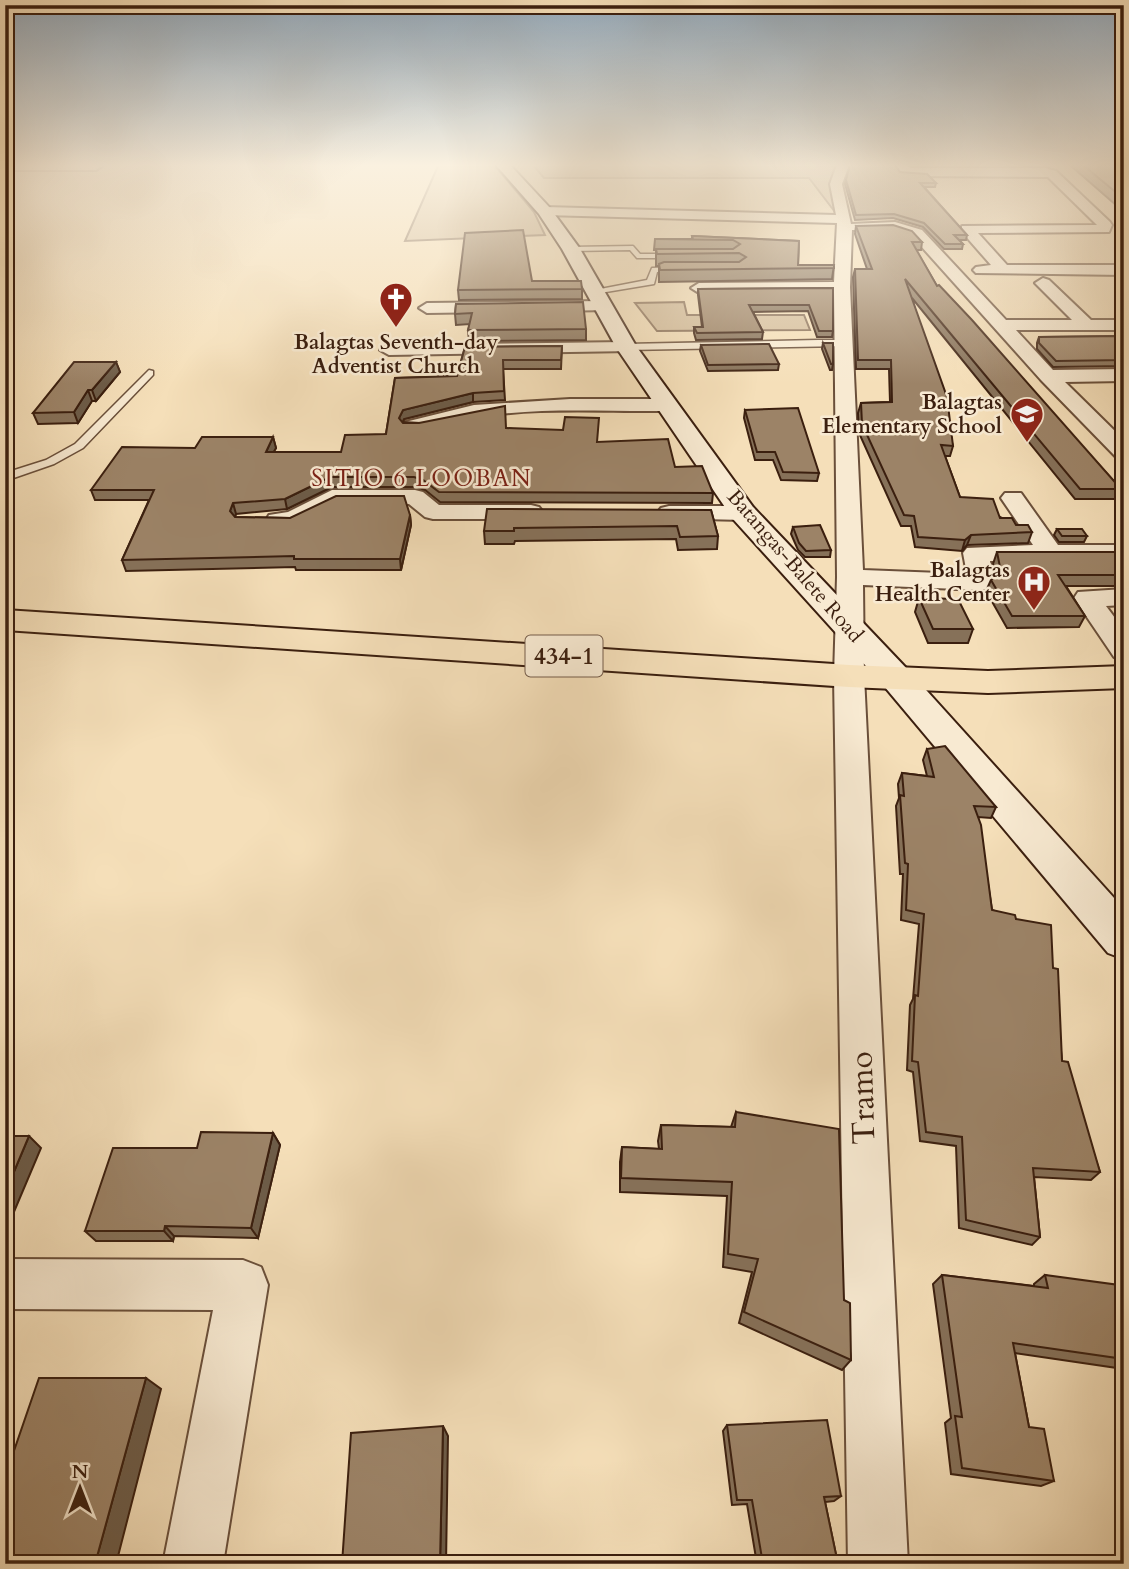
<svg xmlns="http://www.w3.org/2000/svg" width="1129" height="1569" font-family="Cardo,serif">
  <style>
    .green { fill: #d5be9c; stroke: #886e56; stroke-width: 2 }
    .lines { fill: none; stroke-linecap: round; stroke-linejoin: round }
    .service-casing { stroke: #6a4f3a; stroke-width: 3 }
    .minor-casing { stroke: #6a4f3a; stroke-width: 4 }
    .secondary-casing { stroke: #3b1f0f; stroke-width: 4 }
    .primary-casing { stroke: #3b1f0f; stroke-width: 4 }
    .service { fill: #f8ead2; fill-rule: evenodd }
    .minor { fill: #f8ead2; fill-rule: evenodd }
    .secondary { fill: #f8ead2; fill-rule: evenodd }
    .primary { fill: #f5dfb9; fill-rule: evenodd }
    .wall { fill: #867159; stroke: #3b1f0f; stroke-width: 2 }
    .shaded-wall { fill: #6d5c48; stroke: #3b1f0f; stroke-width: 2 }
    .building { fill: #9c8367; stroke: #3b1f0f; stroke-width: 2 }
    .labels { text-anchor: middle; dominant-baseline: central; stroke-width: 5; stroke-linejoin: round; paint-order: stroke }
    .far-poi-label { font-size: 21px; font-weight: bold; fill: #3b1f0f; stroke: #f8ead2; text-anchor: end }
    .far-street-label { font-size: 21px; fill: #3b1f0f; stroke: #f8ead2 }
    .far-neighbourhood-label { font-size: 23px; letter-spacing: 2px; fill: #7a1f14; stroke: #f8ead2 }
    .shield { fill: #f8ead2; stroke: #745c4a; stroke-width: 2 }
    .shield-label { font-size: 24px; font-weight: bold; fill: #3b1f0f }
    .near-street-label { font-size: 32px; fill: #3b1f0f; stroke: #f8ead2 }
  </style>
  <rect width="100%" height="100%" fill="#f5dfb9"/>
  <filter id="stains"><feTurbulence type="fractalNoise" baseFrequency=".00286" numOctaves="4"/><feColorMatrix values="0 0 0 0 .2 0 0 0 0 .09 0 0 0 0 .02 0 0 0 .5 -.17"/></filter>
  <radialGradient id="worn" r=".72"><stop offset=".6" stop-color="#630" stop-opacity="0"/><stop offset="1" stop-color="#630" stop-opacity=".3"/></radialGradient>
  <g class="green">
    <path d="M533 165H835L832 184 838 216 809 178H544Z"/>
    <path d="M438 166H495L534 212 545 235 405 241Z"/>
    <path d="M684 302 687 315H804L810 330 657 331 635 303Z"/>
  </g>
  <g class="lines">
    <defs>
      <g id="service">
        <path d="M633 246 640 254H679L683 256 679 258H637L630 250 571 251 567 249 571 247Z"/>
        <path d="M682 267 685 271 657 272 654 284 594 294 590 291 647 280 652 268Z"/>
        <path d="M818 340H846L851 343 846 346 626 350 621 347 626 344Z"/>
        <path d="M149 370 153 371V375L83 448 54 464 5 481V473L46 460 75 444Z"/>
      </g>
      <g id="minor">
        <path d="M5 165H101L102 166 96 170H5Z"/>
        <path d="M837 165H849L842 184 851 224 895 222 922 230 1006 320H1072L1035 283 1043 278 1049 280 1091 320H1124V330H1016L1053 370 1124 369V381L1065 382 1124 440V458L1116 457 1041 380 912 236 895 230H852L850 287 863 570 967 574 963 553 967 548 1033 545 1001 498 1005 493H1021L1058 545H1124V561H990L994 582 990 588 981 590 863 585 864 676 908 1564H848L834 676 837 577 834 292 699 293 691 288 699 283 834 282 837 223 545 215 538 211 545 207 836 215 830 184Z"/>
        <path d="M894 165H906L910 168H1045L1056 171 1110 222 1112 225 1109 232 978 233 1007 265H1124V275L976 273 973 270 976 267 991 265 962 232V226L1097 225 1048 177 910 176 899 174Z"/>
        <path d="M604 301 612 306 610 310 427 313 419 308 427 303Z"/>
        <path d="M626 342 632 343 635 347 632 351 389 355 380 350 389 345Z"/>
        <path d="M570 399H667L674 401 677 405 674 409 667 411C601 412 533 406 468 419 449 422 423 435 405 430L402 426 405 422 474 405Z"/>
        <path d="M332 490H415L423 492 439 505H531L539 507 543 512 539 517 531 519H433L425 517 409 504C391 504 352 500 336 504 310 512 302 533 269 525L266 520 269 515 288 512Z"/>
        <path d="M669 506H743L751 508 755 513 751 518 743 520 661 518 657 513 661 508Z"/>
        <path d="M1124 589V605L1106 606 1124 630V660L1114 657 1074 598 1078 592Z"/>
        <path d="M5 1259 243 1260 261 1267 268 1285 223 1564H163L213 1310 5 1309Z"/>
      </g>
      <path id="secondary" d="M496 165H510L550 208 580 249 636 346 753 507 908 670 1124 909V959L1108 953 884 686 733 519 616 347 562 249 539 214Z"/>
      <path id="primary" d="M5 610 849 665 988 671 1124 666V688L988 693 849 687 5 630Z"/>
    </defs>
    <use href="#service" class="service-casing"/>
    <use href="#minor" class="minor-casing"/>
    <use href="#secondary" class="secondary-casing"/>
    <use href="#primary" class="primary-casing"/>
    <use href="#service" class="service"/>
    <use href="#minor" class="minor"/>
    <use href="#secondary" class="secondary"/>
    <use href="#primary" class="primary"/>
  </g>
  <g class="wall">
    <path d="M1070 165H1124V212Z"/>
    <path d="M900 172 936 183 935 187H924L967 235 966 240H959L963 244 962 249H944L923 227 893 218 855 220 845 184 846 180Z"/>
    <path d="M856 226 922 242 921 250H916L937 286 1121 489 1117 499H1075L912 298 953 446 950 456H945L960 497 1016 525 1032 532 1028 543 967 545 962 551 915 547 911 526H901L859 433 858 413 861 403 890 402 889 369H856L853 277 855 269H867L855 234Z"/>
    <path d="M692 236 799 241 798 265H834L832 279 659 282V266H656V250H654L655 239H692Z"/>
    <path d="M532 281 582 289V299L459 300 458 290Z"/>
    <path d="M833 288V331L832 337H817L808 311 753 312 763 332 762 339 696 340 694 333V327H702L698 295V289Z"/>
    <path d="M456 304 586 329V340L469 341 468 330 470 324 456 325 455 314Z"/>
    <path d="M1124 336V366L1053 367 1037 349V343L1039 337Z"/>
    <path d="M823 343 833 364 832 370H830L822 349Z"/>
    <path d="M701 345 779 364 778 370 708 371 700 351Z"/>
    <path d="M562 346 561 369H503L505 400 473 402 404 419 403 422 506 428 598 442 675 467 713 493 712 503 440 502 425 490 416 487H332L287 509 236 514 235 517 290 518 410 515 411 525 401 570H296L295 567 126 571 122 560 149 500H95L91 490 195 448 273 437 276 448 273 452H341L386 434 395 378 457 376 465 347Z"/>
    <path d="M116 362 120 372 96 401H92L78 423 38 424 33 413Z"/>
    <path d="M745 410 819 473 817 481 781 480 773 460H755L744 418Z"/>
    <path d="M711 510 718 536 717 549 678 550 676 539 515 541 514 544H485L484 531Z"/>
    <path d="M793 527 831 550 830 557H805L798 550 791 534Z"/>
    <path d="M1057 529 1087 536 1084 542H1059L1054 535Z"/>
    <path d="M997 552H1124V586H1066L1085 616 1079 627 1007 628 986 591 991 580 995 577 993 564Z"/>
    <path d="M919 598 973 629 968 643H928L915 612Z"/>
    <path d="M927 749 996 807 991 818 978 817 992 910 1016 919 1053 968 1062 1061 1100 1172 1091 1180 1034 1177 1040 1237 1032 1245 959 1228 956 1146 920 1141 913 1072 907 1070 910 1005 913 999 919 924 901 920 903 874H900L896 806 899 798 898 784 902 773 927 776 923 760Z"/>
    <path d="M736 1112 844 1300 851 1360 842 1370 739 1323 752 1272 723 1267 727 1196 620 1192V1162L622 1147 659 1149 658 1141 661 1125 731 1127Z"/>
    <path d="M273 1133 280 1145 258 1238 174 1236 173 1241H96L85 1231 197 1148Z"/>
    <path d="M942 1275 1034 1286V1284L1045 1275 1124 1304V1369L1015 1353 1029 1427 1054 1481 1041 1486 951 1474 945 1423 951 1418 933 1284Z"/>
    <path d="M727 1425 841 1496 834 1501 825 1502 838 1564H757L747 1504 732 1505 723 1431Z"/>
  </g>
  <g class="shaded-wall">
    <path d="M116 362 120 372 96 401 92 390Z"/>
    <path d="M88 390 92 401 78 423 74 412Z"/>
    <path d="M473 393V402L404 419 400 428 399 418 403 410Z"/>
    <path d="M273 437 276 448 268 462 266 452Z"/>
    <path d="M330 477 332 487 287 509 285 499Z"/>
    <path d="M233 503 236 514 233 521 230 511Z"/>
    <path d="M410 515 411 525 401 570 400 559Z"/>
    <path d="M971 535 967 545 962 551 965 540Z"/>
    <path d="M273 1133 280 1145 258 1238 251 1228Z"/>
    <path d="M29 1136 41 1148 5 1233V1193Z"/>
    <path d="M165 1226 174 1236 173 1241 164 1231Z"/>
    <path d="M146 1378 161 1389 116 1564H95Z"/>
    <path d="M443 1426 448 1436 446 1564H440Z"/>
  </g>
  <g class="building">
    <path d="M850 165H895L900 172 927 174 936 183H920L967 235H954L963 244H945L924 223 894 214 856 215 846 180Z"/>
    <path d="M1083 165H1124V199Z"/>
    <path d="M893 225 912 231 922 242H912L937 286 939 285 972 320 1121 489H1080L905 279 947 397 953 446 941 445 960 497 993 499 1000 518H1012L1016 525H1028L1032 532 971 535 965 540 918 537 914 516 904 515 862 424 861 403 892 402 891 360H858L855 269H872L856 226Z"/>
    <path d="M523 230 532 281H581L582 289 458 290 465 233Z"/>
    <path d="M692 236 799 241 798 265H834V268L660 270 659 264 664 262H739L746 257 739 253 657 254 656 249H733L740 244 733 240 655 239H693Z"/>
    <path d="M833 288V331H819L809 305H749L763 332 697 333 694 327H703L698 289Z"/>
    <path d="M583 302 586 329 468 330 472 313 455 314 456 304Z"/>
    <path d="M1124 336V360L1056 361 1039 343V337Z"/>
    <path d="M823 343H833V364H831Z"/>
    <path d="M769 344 779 364 708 365 701 345Z"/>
    <path d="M562 346 561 360H503L504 391 473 393 403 410 399 418 403 423H419L505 406 506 428 563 430 565 417 599 418 597 442 668 439 675 467 702 466 713 493 439 492 423 480 414 477H330L285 499 233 503 230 511 235 517 290 518 336 496H404L410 515 400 559H294V556L122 560 154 490H91L122 447 195 448 202 437H273L266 452H341L345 435 386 434 395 378 457 376 465 347Z"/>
    <path d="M74 362H116L92 390H88L74 412 33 413Z"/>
    <path d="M798 408 819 473 783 472 775 452H757L745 410Z"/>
    <path d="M487 509 711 510 718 536 680 537 677 526 514 528V531H484Z"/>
    <path d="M820 525 831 550 806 551 799 543 793 527Z"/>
    <path d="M1057 529H1082L1087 536H1062Z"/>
    <path d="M997 552H1124V575H1058L1085 616H1012L991 580 1001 572Z"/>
    <path d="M919 598 958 599 973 629H933Z"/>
    <path d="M945 746 996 807 974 806 981 825 992 910 1015 915 1016 919 1051 925 1053 968 1058 969 1062 1061 1068 1062 1100 1172 1033 1168 1040 1237 966 1220 962 1137 926 1132 918 1062 912 1061 915 995 918 996 924 914 906 910 908 864 905 863 900 795 904 796 902 773 934 777 927 749Z"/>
    <path d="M736 1112 839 1129 844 1300 850 1303 851 1360 744 1312 758 1259 728 1254 732 1182 621 1178 622 1147 662 1149 661 1125 735 1127Z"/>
    <path d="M201 1132 273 1133 251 1228 165 1226 164 1231H85L113 1148H197Z"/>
    <path d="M5 1136H29L5 1193Z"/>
    <path d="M942 1275 1048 1288 1045 1275 1119 1285 1124 1304V1359L1013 1343 1029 1427 1044 1429 1054 1481 962 1468 955 1416 962 1417Z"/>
    <path d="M39 1378H146L95 1564H5V1477Z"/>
    <path d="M827 1420 841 1496 824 1497 838 1564H763L752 1500H737L727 1425Z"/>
    <path d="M443 1426 440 1564H342L351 1433Z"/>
  </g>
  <linearGradient id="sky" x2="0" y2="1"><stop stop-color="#94abbe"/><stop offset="0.43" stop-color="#faf1e0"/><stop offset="1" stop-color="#faf1e0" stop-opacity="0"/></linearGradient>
  <rect width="1129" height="384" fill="url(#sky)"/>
  <defs>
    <symbol id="church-pin" viewBox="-11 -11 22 30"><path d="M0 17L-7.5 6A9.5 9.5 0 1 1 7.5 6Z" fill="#8f2418" stroke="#f8ead2"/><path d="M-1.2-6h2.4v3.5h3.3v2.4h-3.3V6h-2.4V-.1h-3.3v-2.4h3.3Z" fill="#fff"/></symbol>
    <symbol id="school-pin" viewBox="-11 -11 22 30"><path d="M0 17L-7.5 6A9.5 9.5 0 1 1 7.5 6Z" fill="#8f2418" stroke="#f8ead2"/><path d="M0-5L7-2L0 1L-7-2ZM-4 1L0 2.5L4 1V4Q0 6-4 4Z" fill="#fff"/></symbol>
    <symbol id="hospital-pin" viewBox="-11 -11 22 30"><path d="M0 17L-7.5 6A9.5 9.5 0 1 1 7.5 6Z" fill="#8f2418" stroke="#f8ead2"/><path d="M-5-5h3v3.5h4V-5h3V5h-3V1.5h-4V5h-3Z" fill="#fff"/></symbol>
  </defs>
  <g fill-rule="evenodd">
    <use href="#church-pin" x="377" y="280" width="38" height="52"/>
    <use href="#school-pin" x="1008" y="395" width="38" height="52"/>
    <use href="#hospital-pin" x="1015" y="563" width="38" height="52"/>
  </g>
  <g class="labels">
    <g class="far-poi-label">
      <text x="396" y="342" text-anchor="middle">Balagtas Seventh-day<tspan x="396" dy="24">Adventist Church</tspan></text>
      <text x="1002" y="402">Balagtas<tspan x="1002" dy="24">Elementary School</tspan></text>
      <text x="1010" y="570">Balagtas<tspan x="1010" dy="24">Health Center</tspan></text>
    </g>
    <g class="far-street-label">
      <text transform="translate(795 566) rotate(49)">Batangas-Balete Road</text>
    </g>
    <g class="far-neighbourhood-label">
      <text x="422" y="478">SITIO 6 LOOBAN</text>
    </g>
    <rect class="shield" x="525.5" y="635.5" width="77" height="41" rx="5"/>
    <g class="shield-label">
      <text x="564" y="656">434-1</text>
    </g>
    <g class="near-street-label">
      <text transform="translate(863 1098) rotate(-92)">Tramo</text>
    </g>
  </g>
  <rect width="1129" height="1569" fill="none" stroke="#f5dfb9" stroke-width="28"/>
  <rect x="7" y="7" width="1115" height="1555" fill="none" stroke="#3b1f0f" stroke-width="3.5"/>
  <rect x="14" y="14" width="1101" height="1541" fill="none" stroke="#3b1f0f" stroke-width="2"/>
  <g transform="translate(80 1488)" stroke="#f8ead2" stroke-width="5" paint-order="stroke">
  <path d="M0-5L12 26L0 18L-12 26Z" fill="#3b1f0f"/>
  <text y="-10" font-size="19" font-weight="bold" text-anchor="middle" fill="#3b1f0f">N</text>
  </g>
  <rect width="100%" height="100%" filter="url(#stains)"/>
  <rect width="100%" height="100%" fill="url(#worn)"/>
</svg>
